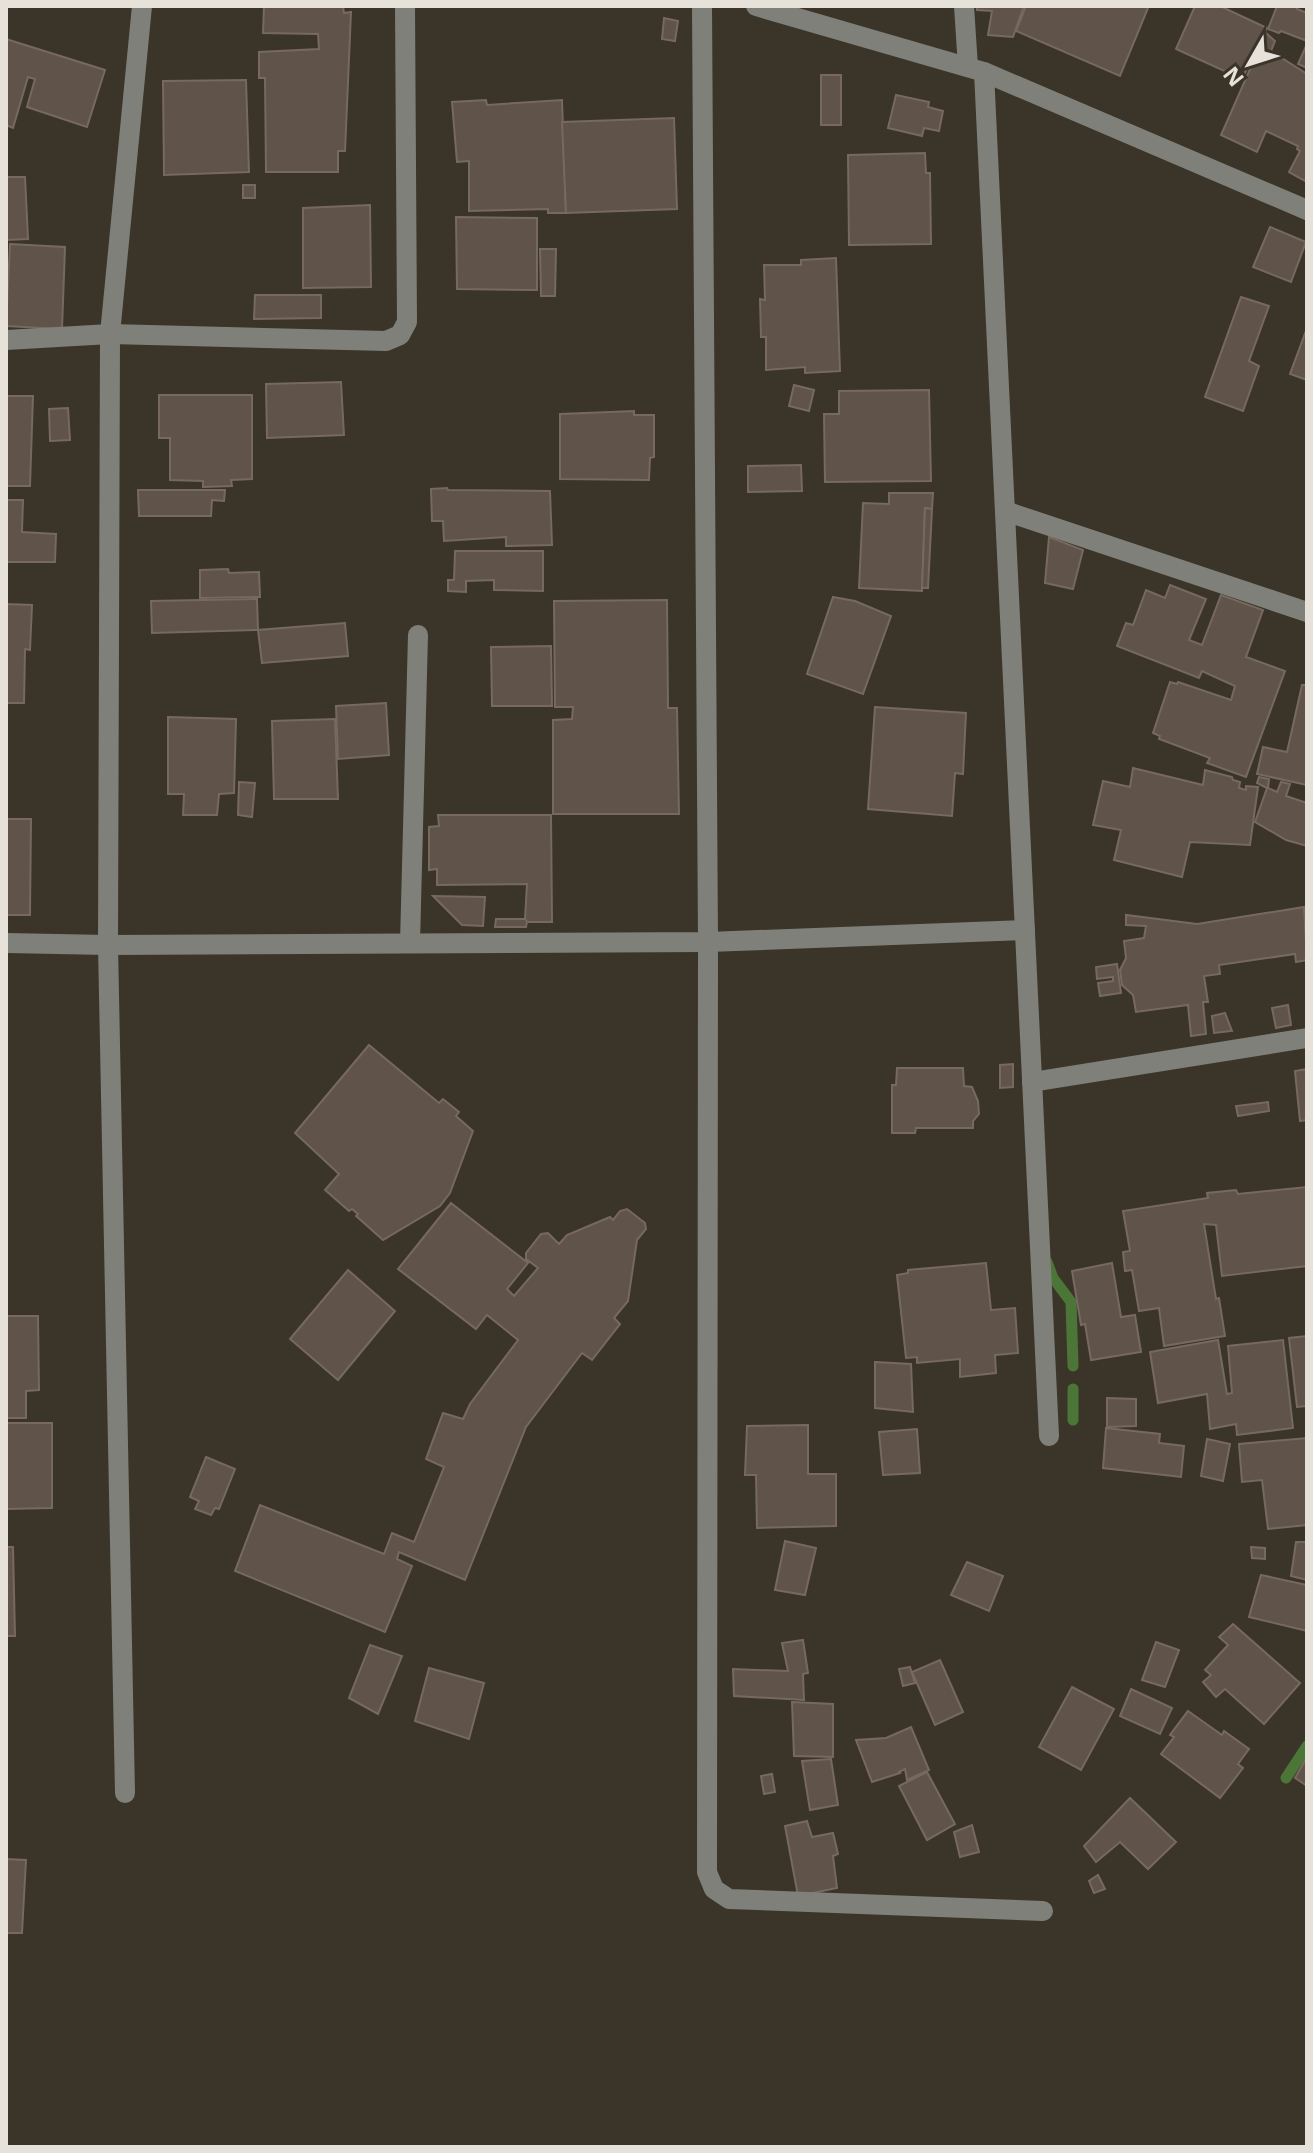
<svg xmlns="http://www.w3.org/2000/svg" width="1313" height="2153" font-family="'Noto Sans',sans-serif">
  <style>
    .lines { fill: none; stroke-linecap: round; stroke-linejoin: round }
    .stream { stroke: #4b7638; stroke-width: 11 }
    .building { fill: #60534a; stroke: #77695f; stroke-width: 2 }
    .minor { stroke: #7f8079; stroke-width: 20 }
  </style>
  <rect width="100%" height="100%" fill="#3b3428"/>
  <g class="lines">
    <g class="stream">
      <path d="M1047 1262 1053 1278 1071 1302 1073 1366"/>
      <path d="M1073 1389V1420"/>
      <path d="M1286 1778 1307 1746"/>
    </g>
  </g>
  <g class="building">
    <path d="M264 6H343L344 13 351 12 345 151H338V172H266L265 78H259V52L319 49 318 34 263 33Z"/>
    <path d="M977 6H1024L1013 37 988 35 992 11 977 10Z"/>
    <path d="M1026 6H1143L1148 8 1120 76 1016 31Z"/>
    <path d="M1195 6H1220L1267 28 1242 79 1176 49Z"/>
    <path d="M1277 6H1298L1297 9 1307 13V41L1281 31 1279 33 1268 29Z"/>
    <path d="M664 18 678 21 675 41 662 39Z"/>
    <path d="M1266 33 1275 41 1271 51 1307 74V182L1289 172 1300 151 1297 149 1298 146 1266 131 1257 152 1221 135Z"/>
    <path d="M6 39 105 70 87 127 27 107 35 79 28 77 13 128 6 125Z"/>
    <path d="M1307 44V68L1298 64Z"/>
    <rect x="821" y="75" width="20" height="50"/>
    <path d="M246 80 249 172 164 175 163 81Z"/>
    <path d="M896 95 929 102 928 107 943 111 939 131 924 128 922 136 888 128Z"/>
    <path d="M486 100 487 105 562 100 566 213H548V209L469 211V161L457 162 452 102Z"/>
    <path d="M674 118 677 209 566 213 562 122Z"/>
    <path d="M925 153 926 173H930L931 244 849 245 848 155Z"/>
    <path d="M6 177H25L28 239 6 240Z"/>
    <rect x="243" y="185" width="12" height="13"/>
    <path d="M370 205 371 287 303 288V208Z"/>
    <path d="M456 217 537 218V290L457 289Z"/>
    <path d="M1270 227 1306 242 1291 282 1253 267Z"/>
    <path d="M10 244 65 247 62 329 6 326Z"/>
    <path d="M540 249H556L555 296H541Z"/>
    <path d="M836 258 840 371 805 373V367L766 370V337H761L760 299 765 300 764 265H801V260Z"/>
    <path d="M255 295H321V318L254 319Z"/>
    <path d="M1241 297 1269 306 1249 361 1259 366 1243 411 1205 397Z"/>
    <path d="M1307 328V380L1290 374Z"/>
    <path d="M341 382 344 435 267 438 266 384Z"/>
    <path d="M794 385 814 390 809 411 789 406Z"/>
    <path d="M929 390 931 481 825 482 824 414H839V391Z"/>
    <path d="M159 395H252V479L231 480 232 486 203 487V481L170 480V438H159Z"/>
    <path d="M6 396H33L30 486H6Z"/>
    <path d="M68 408 70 440 50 441 49 409Z"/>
    <path d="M634 411V415H654V457L650 458 649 480 560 479V414Z"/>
    <path d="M801 465 802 491 748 492V466Z"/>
    <path d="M447 488 448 490 550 491 552 545 506 546V537L444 541 443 521H432L431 489Z"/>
    <path d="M138 490H225L224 501 212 500 211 516H139Z"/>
    <path d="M889 493H933L932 509 925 508 922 591 859 588 863 503 889 504Z"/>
    <path d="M6 500H23L22 532 56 534 55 562H6Z"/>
    <path d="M925 508 932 509 928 588H922Z"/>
    <path d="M1049 537 1083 550 1073 589 1045 583Z"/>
    <path d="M455 551H543V591L494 590V580L466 581V592L448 591V580H454Z"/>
    <path d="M228 569 229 573 259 572 260 597 200 598V570Z"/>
    <path d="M1170 585 1206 599 1189 640 1202 645 1221 595 1263 610 1246 657 1285 671 1246 777 1207 763 1210 758 1159 739 1160 736 1153 733 1170 682 1177 684 1178 682 1231 700 1235 686 1202 671 1199 678 1117 646 1126 623 1133 625 1146 590 1165 598Z"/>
    <path d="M833 597 855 601 891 616 863 694 807 674Z"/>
    <path d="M257 599 258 630 152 633 151 601Z"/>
    <path d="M667 600 668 708H677L679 814H553V720L572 719 573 707H555L554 601Z"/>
    <path d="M6 604 32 605 30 650 25 649 24 703H6Z"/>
    <path d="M345 623 348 656 262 663 258 630Z"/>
    <path d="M551 646 552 706H492L491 647Z"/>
    <path d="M1302 685H1307V785L1257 774 1263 747 1287 752Z"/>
    <path d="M386 703 389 755 338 759 336 706Z"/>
    <path d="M875 707 966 713 963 774 955 773 952 816 868 809Z"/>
    <path d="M168 717 236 719 234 793 219 794 217 815H183L184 794H168Z"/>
    <path d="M335 719 338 799H274L272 721Z"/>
    <path d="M1133 768 1203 785 1205 770 1232 777 1233 780 1240 782 1239 788 1246 790V786L1258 787 1250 845 1190 842 1182 877 1114 860 1121 830 1093 825 1103 781 1130 787Z"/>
    <path d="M1259 777 1269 779 1268 788 1277 792 1281 782 1290 784 1286 796 1307 803V846L1286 840 1255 822 1267 788 1257 783Z"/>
    <path d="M239 782 255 783 252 817 238 815Z"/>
    <path d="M438 815H551L552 922H527L525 919 527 884 437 885V869L429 870V827L439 826Z"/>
    <path d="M6 819H31L30 915H6Z"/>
    <path d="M433 896 485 897 483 926 462 925Z"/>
    <path d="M1304 907 1307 960 1296 962 1295 954 1219 965 1220 974 1204 976 1208 1002H1203L1206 1034 1191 1036 1188 1005 1136 1012 1133 995 1122 985 1120 970 1126 958 1124 941 1144 938 1146 926 1126 925V915L1197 924Z"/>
    <path d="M496 919H525L527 922 526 927H495Z"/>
    <path d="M1117 964 1121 993 1100 996 1098 983 1113 981V977L1097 979 1096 967Z"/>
    <path d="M1288 1005 1291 1025 1276 1028 1272 1008Z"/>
    <path d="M1225 1013 1232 1031 1214 1033 1212 1016Z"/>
    <path d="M369 1045 439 1103 443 1099 459 1112 456 1116 473 1131 450 1193 440 1206 383 1240 356 1216 358 1214 352 1209 349 1211 325 1190 339 1174 295 1133Z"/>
    <path d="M1013 1064V1087L1000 1088V1065Z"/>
    <path d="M897 1068H963L964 1086 972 1087 978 1101 979 1114 973 1121V1128H916L915 1133H892V1085H896Z"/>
    <path d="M1307 1069V1120L1300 1121 1295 1071Z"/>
    <path d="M1268 1102 1269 1111 1238 1116 1236 1106Z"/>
    <path d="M1307 1187V1266L1222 1276 1216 1225 1204 1224 1216 1299 1219 1298 1225 1336 1164 1346 1159 1308 1139 1311 1132 1270 1125 1271 1123 1252 1130 1251 1123 1211 1208 1198 1207 1193 1236 1190 1238 1194Z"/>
    <path d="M451 1203 528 1263 507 1289 514 1296 538 1268 526 1259V1253L541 1234 548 1233 559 1244 567 1235 610 1217 613 1220 620 1211 627 1209 645 1223 646 1229 637 1240 628 1301 614 1318 620 1324 592 1360 582 1353 526 1427 465 1580 399 1552 397 1559 412 1566 385 1632 235 1571 260 1505 384 1554 392 1533 414 1542 444 1467 426 1459 443 1413 463 1419 470 1404 518 1340 487 1315 476 1329 398 1269Z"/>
    <path d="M986 1263 991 1310 1015 1308 1018 1353 995 1355 996 1373 960 1377V1359L917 1363V1357L906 1358 897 1275 908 1273V1270Z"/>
    <path d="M1112 1263 1121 1317 1135 1315 1141 1352 1091 1360 1085 1324 1081 1325 1072 1271Z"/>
    <path d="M348 1270 395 1311 338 1380 290 1339Z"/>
    <path d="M6 1316H38L39 1390 26 1391V1418H6Z"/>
    <path d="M1307 1336V1406L1297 1407 1289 1338Z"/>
    <path d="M1218 1340 1227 1394 1232 1393 1228 1346 1283 1340 1293 1428 1237 1435 1236 1424 1210 1429 1207 1394 1158 1403 1150 1352Z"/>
    <path d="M875 1362 911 1364 913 1412 875 1408Z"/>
    <path d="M1107 1398 1136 1399V1426L1107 1427Z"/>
    <path d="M6 1423H52V1508L6 1509Z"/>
    <path d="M808 1425V1474H836V1526L757 1528 756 1475H745L747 1426Z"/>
    <path d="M1106 1428 1160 1434 1159 1443 1184 1446 1181 1477 1103 1468Z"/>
    <path d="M917 1429 920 1473 883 1475 879 1432Z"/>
    <path d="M1307 1438V1525L1268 1529 1262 1480 1242 1482 1239 1444Z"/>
    <path d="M1207 1439 1230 1444 1223 1481 1201 1476Z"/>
    <path d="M206 1457 235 1469 219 1509 215 1508 211 1515 195 1509 199 1501 190 1497Z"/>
    <path d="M785 1541 816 1548 805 1595 775 1590Z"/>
    <path d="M1296 1542H1307V1580L1291 1576Z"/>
    <path d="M6 1547H13L15 1636H6Z"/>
    <path d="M1251 1547 1265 1548V1559L1252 1558Z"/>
    <path d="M967 1562 1003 1576 989 1611 951 1595Z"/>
    <path d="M1261 1575 1307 1585V1631L1249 1617Z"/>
    <path d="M1233 1624 1300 1683 1264 1724 1225 1689 1216 1697 1203 1682 1211 1675 1205 1670 1228 1645 1219 1637Z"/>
    <path d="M803 1640 808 1673 803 1674 804 1700 734 1696 733 1669 788 1671 782 1643Z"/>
    <path d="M1156 1642 1179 1650 1165 1687 1142 1680Z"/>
    <path d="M370 1645 402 1656 378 1714 349 1698Z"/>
    <path d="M940 1660 963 1712 935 1725 912 1672Z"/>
    <path d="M910 1667 915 1683 903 1686 899 1669Z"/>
    <path d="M429 1668 484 1683 469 1739 415 1721Z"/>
    <path d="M1072 1687 1114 1709 1081 1770 1039 1747Z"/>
    <path d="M1131 1689 1172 1708 1160 1734 1120 1716Z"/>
    <path d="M792 1702 833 1704V1757L794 1756Z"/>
    <path d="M1188 1711 1222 1735 1224 1731 1249 1749 1238 1764 1243 1768 1220 1798 1161 1754 1174 1737 1170 1735Z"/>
    <path d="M911 1727 929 1770 907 1780 905 1769 899 1772 900 1773 872 1782 856 1740 886 1738Z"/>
    <path d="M1307 1757V1786L1295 1778Z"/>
    <path d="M831 1759 838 1805 810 1810 802 1761Z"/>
    <path d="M927 1772 955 1824 927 1840 899 1786Z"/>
    <path d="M772 1774 775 1792 764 1794 761 1776Z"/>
    <path d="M1130 1798 1176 1842 1148 1869 1120 1842 1096 1862 1084 1846Z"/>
    <path d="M807 1821 812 1837 833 1833 838 1854 833 1856 837 1888 798 1896 785 1826Z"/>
    <path d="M972 1825 979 1852 960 1857 954 1832Z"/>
    <path d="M6 1859 26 1860 22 1933H6Z"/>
    <path d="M1098 1875 1105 1889 1094 1893 1089 1881Z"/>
  </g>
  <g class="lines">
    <g class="minor">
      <path d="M702 6 708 942 707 1872 714 1889 729 1899 1043 1911"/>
      <path d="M756 6 984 72 1307 210"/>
      <path d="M964 6 968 67"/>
      <path d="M984 72 1049 1436"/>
      <path d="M6 340 110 334 386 341 400 335 407 322 405 6"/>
      <path d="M1005 511 1307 612"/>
      <path d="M6 943 108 945 708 942 1025 930"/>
      <path d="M410 943 418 635"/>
      <path d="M1032 1082 1307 1038"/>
      <path d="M125 1793 108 945 110 334 142 6"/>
    </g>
  </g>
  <rect width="1313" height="2153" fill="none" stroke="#e6e2da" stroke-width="16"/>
  <g transform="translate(1249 64) rotate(231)" stroke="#3b3428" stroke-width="6" paint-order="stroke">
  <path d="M0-6L14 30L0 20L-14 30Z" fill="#e6e2da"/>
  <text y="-12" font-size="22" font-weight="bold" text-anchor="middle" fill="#e6e2da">N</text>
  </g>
</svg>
